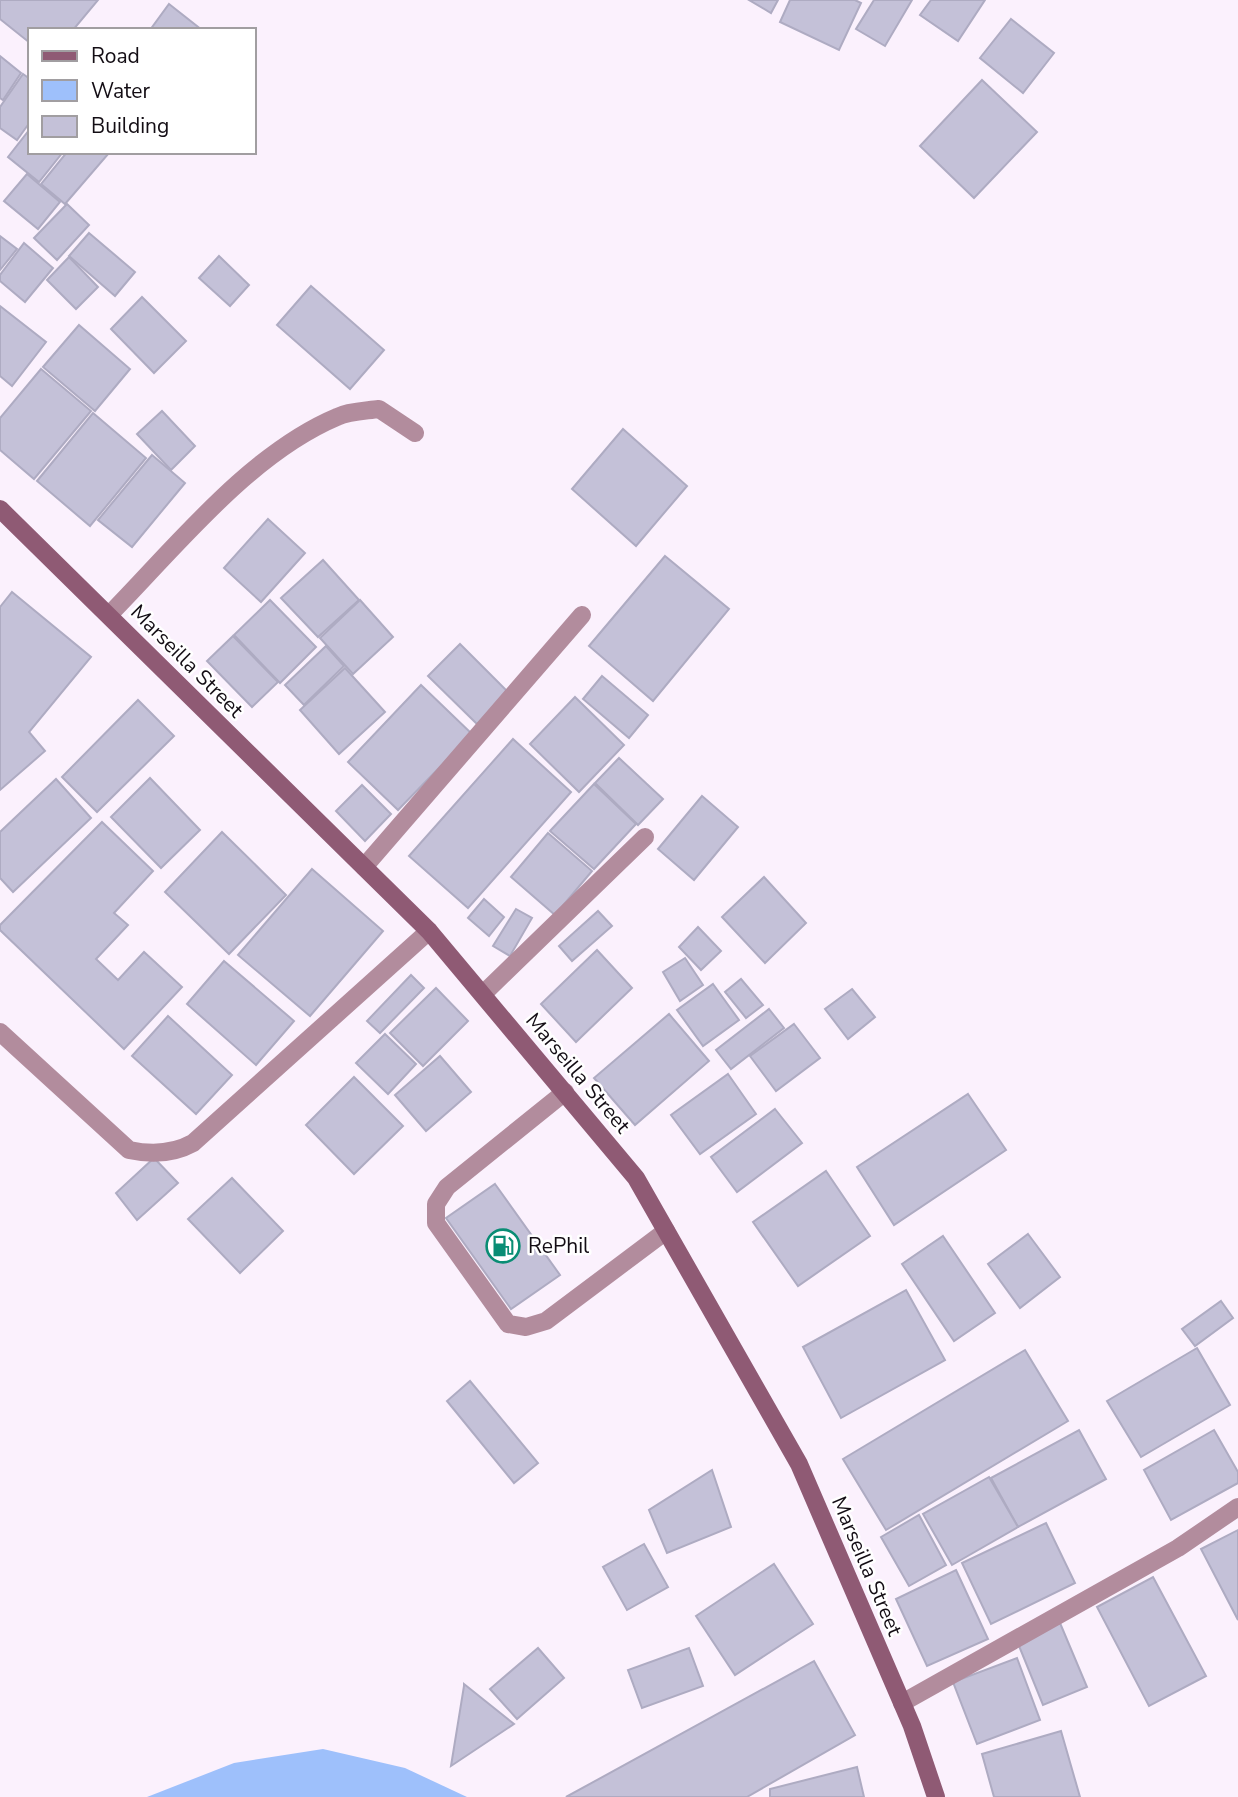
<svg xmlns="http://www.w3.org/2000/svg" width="1238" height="1797" font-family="'Nunito Sans',sans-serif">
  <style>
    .water { fill: #9ec0fb }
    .building { fill: #c4c1d8; stroke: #aeabc2; stroke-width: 2 }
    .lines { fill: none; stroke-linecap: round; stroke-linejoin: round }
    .lane { stroke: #b28c9d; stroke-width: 18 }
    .street { stroke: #b28c9d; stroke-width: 18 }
    .secondary { stroke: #8f5a74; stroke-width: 18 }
    .labels { text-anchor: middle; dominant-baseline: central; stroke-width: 5; stroke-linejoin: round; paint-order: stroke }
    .street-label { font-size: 21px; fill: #130d14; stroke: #fff }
    .poi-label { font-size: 21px; fill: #130d14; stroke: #fff; text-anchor: start }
  </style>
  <rect width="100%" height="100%" fill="#fbf1fd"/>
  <path class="water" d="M323 1749 405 1768 467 1797H147L234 1763Z"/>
  <g class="building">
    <path d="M0 0H98L73 30H30V43L0 19Z"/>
    <path d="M749 0H778L771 13Z"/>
    <path d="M790 0H855L861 3 839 50 780 22Z"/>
    <path d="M874 0H912L885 46 856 29Z"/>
    <path d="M931 0H985L958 41 920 15Z"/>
    <path d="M169 4 202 30H150Z"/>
    <path d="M1011 19 1054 53 1023 93 980 58Z"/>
    <path d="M0 56 21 73 3 100 0 98Z"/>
    <path d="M23 74 30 79V122L17 140 0 128V107Z"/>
    <path d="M982 80 1037 132 974 198 920 146Z"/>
    <path d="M30 129V152H63L39 182 8 157Z"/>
    <path d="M67 152 109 153 65 204 41 184Z"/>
    <path d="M27 174 60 202 38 229 4 201Z"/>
    <path d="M67 204 89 225 57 260 34 238Z"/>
    <path d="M89 233 135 272 115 296 69 256Z"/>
    <path d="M0 236 17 249 0 270Z"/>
    <path d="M24 243 53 268 25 302 0 281V275Z"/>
    <path d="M219 256 249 285 230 306 199 278Z"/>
    <path d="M69 257 98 287 76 309 47 280Z"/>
    <path d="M311 286 384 350 350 389 277 325Z"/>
    <path d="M142 297 186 341 154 373 111 329Z"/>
    <path d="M0 306 46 342 12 386 0 376Z"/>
    <path d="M79 325 130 369 95 411 43 367Z"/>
    <path d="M41 369 91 411 34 479 0 450V418Z"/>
    <path d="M162 411 195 446 171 470 137 434Z"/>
    <path d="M93 413 146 458 90 526 37 481Z"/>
    <path d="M623 429 687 486 636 546 572 489Z"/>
    <path d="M152 455 185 483 132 547 98 520Z"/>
    <path d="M268 519 305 553 261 602 224 568Z"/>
    <path d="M665 556 729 609 653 701 589 646Z"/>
    <path d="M323 560 359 600 318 637 281 598Z"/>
    <path d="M12 592 91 657 29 732 45 751 0 790V607Z"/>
    <path d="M270 600 316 647 280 683 234 635Z"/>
    <path d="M360 600 393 637 353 674 320 638Z"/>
    <path d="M233 636 278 682 252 707 207 661Z"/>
    <path d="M460 644 508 692 477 724 428 676Z"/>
    <path d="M326 646 344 666 304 705 285 685Z"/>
    <path d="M345 668 385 712 339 754 300 710Z"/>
    <path d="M602 676 648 715 629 738 583 699Z"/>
    <path d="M421 685 472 734 398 810 348 762Z"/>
    <path d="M575 697 624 745 579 792 530 744Z"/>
    <path d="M138 700 174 736 97 812 62 777Z"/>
    <path d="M513 739 571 792 468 908 409 856Z"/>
    <path d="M619 758 663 799 638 825 595 783Z"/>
    <path d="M150 778 200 830 161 868 111 817Z"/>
    <path d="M56 779 91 818 13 892 0 878V832Z"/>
    <path d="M594 784 636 824 594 869 550 831Z"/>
    <path d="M362 785 391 814 365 841 336 811Z"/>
    <path d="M702 796 738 827 694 880 658 849Z"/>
    <path d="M102 822 153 871 114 913 128 925 96 959 118 980 144 952 182 987 124 1049 0 930V925Z"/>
    <path d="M222 832 286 895 229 954 165 892Z"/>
    <path d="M548 833 592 871 555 915 511 877Z"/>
    <path d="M312 869 383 931 310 1016 238 955Z"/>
    <path d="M764 877 806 923 765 963 722 917Z"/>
    <path d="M484 899 504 917 489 936 468 918Z"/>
    <path d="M516 909 532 918 510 956 493 946Z"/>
    <path d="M598 911 612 926 572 961 559 946Z"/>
    <path d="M698 927 721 951 701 970 679 947Z"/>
    <path d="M597 950 632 988 576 1042 541 1004Z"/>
    <path d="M685 958 703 985 680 1001 663 972Z"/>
    <path d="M224 961 294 1021 256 1065 187 1004Z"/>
    <path d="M411 975 424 988 380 1033 367 1021Z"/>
    <path d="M741 979 763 1005 746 1018 725 992Z"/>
    <path d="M713 984 739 1020 703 1046 677 1010Z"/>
    <path d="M436 988 468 1021 423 1066 390 1033Z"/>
    <path d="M852 989 875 1017 848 1039 825 1009Z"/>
    <path d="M769 1009 784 1028 731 1069 716 1050Z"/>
    <path d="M669 1014 709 1061 635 1125 594 1078Z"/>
    <path d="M168 1016 232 1075 196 1114 132 1056Z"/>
    <path d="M794 1024 820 1058 776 1091 750 1056Z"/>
    <path d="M385 1034 416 1064 388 1094 356 1063Z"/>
    <path d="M440 1056 471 1092 426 1131 395 1095Z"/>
    <path d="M728 1074 756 1114 700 1154 671 1115Z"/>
    <path d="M354 1077 403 1126 354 1174 306 1125Z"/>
    <path d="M968 1094 1006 1150 894 1225 857 1167Z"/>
    <path d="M775 1109 802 1143 737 1192 711 1157Z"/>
    <path d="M154 1158 178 1183 137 1220 116 1193Z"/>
    <path d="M826 1171 870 1236 798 1286 753 1222Z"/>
    <path d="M232 1178 283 1231 240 1273 188 1219Z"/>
    <path d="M495 1184 560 1275 511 1309 446 1218Z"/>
    <path d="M1028 1234 1060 1277 1020 1308 988 1264Z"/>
    <path d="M943 1236 995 1313 954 1341 902 1264Z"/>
    <path d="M906 1290 945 1360 841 1418 803 1347Z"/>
    <path d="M1221 1301 1233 1318 1195 1346 1182 1329Z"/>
    <path d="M1197 1348 1230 1405 1141 1457 1107 1401Z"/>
    <path d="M1025 1350 1068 1421 886 1530 843 1459Z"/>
    <path d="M470 1381 538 1463 514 1483 447 1401Z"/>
    <path d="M1079 1430 1106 1479 1018 1527 991 1478Z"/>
    <path d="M1214 1430 1238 1472V1483L1171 1520 1144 1470Z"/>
    <path d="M712 1470 731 1527 667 1553 649 1510Z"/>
    <path d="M989 1477 1018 1527 952 1565 923 1514Z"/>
    <path d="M919 1515 946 1565 909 1586 881 1537Z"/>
    <path d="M1046 1523 1075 1583 991 1624 962 1563Z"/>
    <path d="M1238 1530V1620L1201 1549Z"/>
    <path d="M644 1544 668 1587 627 1610 603 1567Z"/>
    <path d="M774 1564 813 1624 735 1675 696 1616Z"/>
    <path d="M956 1570 988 1639 927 1666 896 1599Z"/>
    <path d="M1153 1577 1206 1676 1149 1706 1097 1607Z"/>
    <path d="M1060 1623 1087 1687 1043 1705 1017 1641Z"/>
    <path d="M538 1648 564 1678 517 1719 490 1689Z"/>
    <path d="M689 1648 703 1686 642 1708 628 1670Z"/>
    <path d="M1017 1658 1040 1720 977 1744 953 1682Z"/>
    <path d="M814 1661 855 1735 747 1797H566Z"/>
    <path d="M464 1684 514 1724 451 1766 464 1686Z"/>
    <path d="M1061 1731 1080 1797H994L982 1754Z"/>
    <path d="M857 1767 864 1797H770V1789Z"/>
  </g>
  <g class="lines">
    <path class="lane" d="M565 1092 447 1187 436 1204V1223L508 1324 526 1327 546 1321 666 1231"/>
    <g class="street">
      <path d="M109 615C175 548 249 454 337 417 349 411 365 411 379 409L415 433"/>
      <path d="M364 867 582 615"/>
      <path d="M483 994 645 837"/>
      <path d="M0 1032 129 1150C152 1155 173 1154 193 1143L429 931"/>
      <path d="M902 1703 1178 1548 1238 1507"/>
    </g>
    <path class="secondary" d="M0 509 429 931 636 1178 799 1464 912 1726 936 1797"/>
  </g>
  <defs>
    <symbol id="fuel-ring" viewBox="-11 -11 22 22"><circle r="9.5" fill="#fff" stroke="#098d74" stroke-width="1.5"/><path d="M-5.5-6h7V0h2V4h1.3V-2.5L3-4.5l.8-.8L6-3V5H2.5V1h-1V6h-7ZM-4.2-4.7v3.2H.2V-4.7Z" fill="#098d74"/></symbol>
  </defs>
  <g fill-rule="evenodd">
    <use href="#fuel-ring" x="484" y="1227" width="38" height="38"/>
  </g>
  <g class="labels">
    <g class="street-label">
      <text transform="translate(187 661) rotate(45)">Marseilla Street</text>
      <text transform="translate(578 1073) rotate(50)">Marseilla Street</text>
      <text transform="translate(867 1566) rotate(67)">Marseilla Street</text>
    </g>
    <g class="poi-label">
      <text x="528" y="1246">RePhil</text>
    </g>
  </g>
  <rect x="28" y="28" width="228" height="126" fill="#ffffff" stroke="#a19ea1" stroke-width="2"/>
  <rect x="42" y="51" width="35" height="10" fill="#8f5a74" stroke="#a19ea1" stroke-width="2"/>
  <text x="91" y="63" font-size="21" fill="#130d14">Road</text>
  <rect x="42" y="80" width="35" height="21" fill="#9ec0fb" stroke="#a19ea1" stroke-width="2"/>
  <text x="91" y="98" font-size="21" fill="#130d14">Water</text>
  <rect x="42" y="116" width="35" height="21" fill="#c4c1d8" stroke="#a19ea1" stroke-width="2"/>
  <text x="91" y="133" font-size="21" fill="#130d14">Building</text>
</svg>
